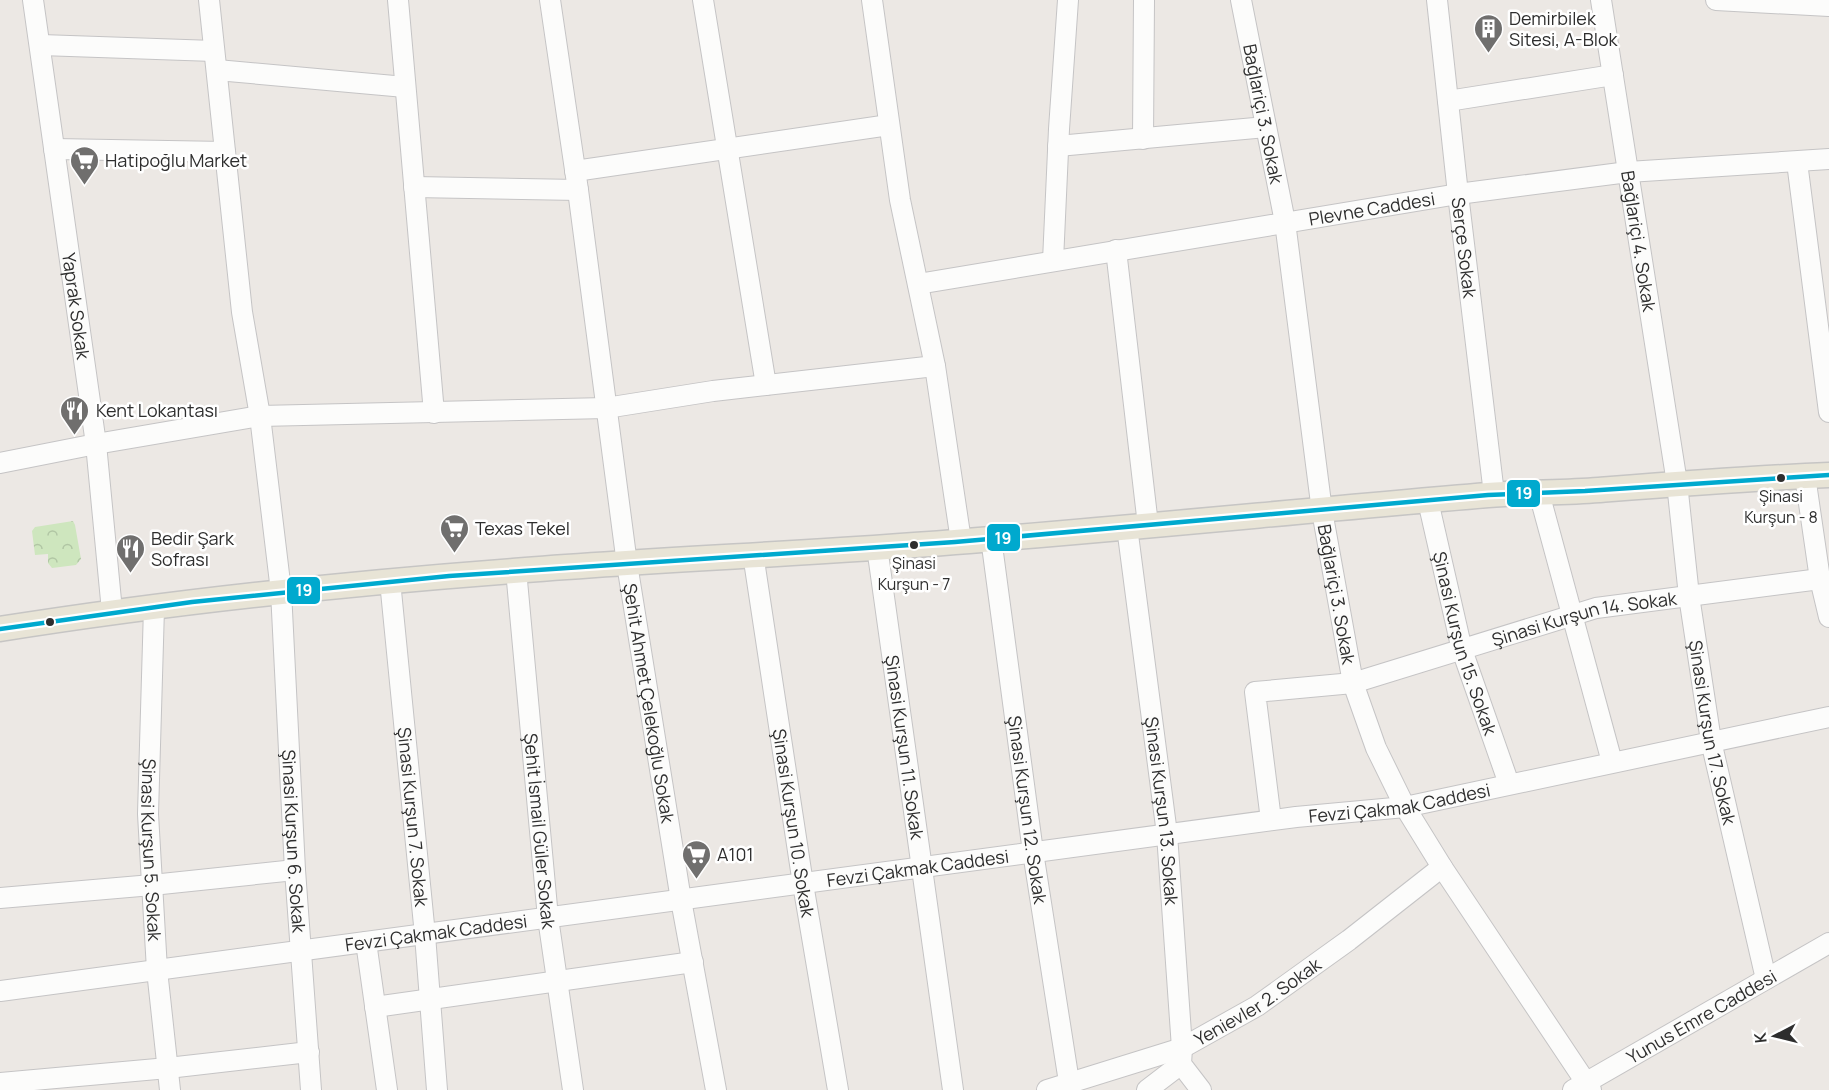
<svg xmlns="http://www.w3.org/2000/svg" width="1829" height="1090" font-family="Manrope,sans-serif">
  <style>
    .forest { fill: url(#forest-crowns) }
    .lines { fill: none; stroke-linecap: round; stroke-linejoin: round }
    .minor-casing { stroke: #c5c4c5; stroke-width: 22 }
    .major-casing { stroke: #c6c5c4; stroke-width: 27 }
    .minor { stroke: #fcfcfb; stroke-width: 20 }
    .major { stroke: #e8e4d6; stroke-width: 24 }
    .bus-1-casing { stroke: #fff; stroke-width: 9 }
    .bus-1 { stroke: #00a9ce; stroke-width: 4.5 }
    .bus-dot { fill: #2e2e2e; stroke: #fff; stroke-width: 2 }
    .labels { text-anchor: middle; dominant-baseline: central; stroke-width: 5; stroke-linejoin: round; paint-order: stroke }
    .bus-label { font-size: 16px; fill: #2e2e2e; stroke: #fff }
    .poi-label { font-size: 18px; fill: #2e2e2e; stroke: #fff; text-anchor: start }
    .street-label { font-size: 18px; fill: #2e2e2e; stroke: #fff }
    .line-badge { stroke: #fff; stroke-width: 2 }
    .badge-label { font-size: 16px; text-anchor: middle; font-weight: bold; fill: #fff }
  </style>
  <defs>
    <pattern id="forest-crowns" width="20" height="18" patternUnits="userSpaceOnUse" patternTransform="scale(1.5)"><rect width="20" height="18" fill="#cee6be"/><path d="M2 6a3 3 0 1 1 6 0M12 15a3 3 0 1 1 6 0" fill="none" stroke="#b1c6a4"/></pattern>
  </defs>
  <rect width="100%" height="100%" fill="#ece8e4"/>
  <path class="forest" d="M73 521 75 525 81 559 76 565 52 568 48 563V554L35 555 32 531 35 527Z"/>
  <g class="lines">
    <defs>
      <g id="minor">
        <path id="s1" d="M33 0 96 444 112 611"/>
        <path id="s2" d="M209 0 242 312 260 416 281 591 295 870 311 1090"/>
        <path d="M398 0 434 413"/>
        <path id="s3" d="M550 0 578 190 627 564 681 900 716 1090"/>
        <path d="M703 0 766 385"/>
        <path d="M872 0 900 200 935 366 961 541"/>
        <path id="s4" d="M1241 0 1285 222 1322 511 1353 683 1376 748 1405 807 1442 867 1591 1090"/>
        <path id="s5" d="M1437 0 1458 194 1494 494"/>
        <path id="s6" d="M1601 0 1677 483 1689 596 1711 741 1766 979"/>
        <path d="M1716 0 1829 6"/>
        <path d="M41 45 214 51"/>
        <path d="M217 70 405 87"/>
        <path d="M1448 101 1613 75"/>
        <path d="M1143 139 1144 0"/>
        <path d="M1058 146 1266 127"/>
        <path d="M54 149 225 152"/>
        <path d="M1797 162 1829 412"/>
        <path d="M575 171 889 125"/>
        <path d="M414 187 578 190"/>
        <path d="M1116 250 1148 525"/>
        <path d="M1053 261 1059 129 1068 0"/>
        <path id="s7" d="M918 284 1458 194 1628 172 1829 159"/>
        <path d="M0 463 96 444 260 416 606 408 713 391 935 366"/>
        <path d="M1805 476 1820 579 1829 617"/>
        <path d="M1539 493 1612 762"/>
        <path id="s8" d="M1428 501 1462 650 1509 784"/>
        <path id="s9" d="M1127 527 1167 834 1182 1048 1181 1064 1201 1090"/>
        <path id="s10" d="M991 538 1033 852 1069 1082"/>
        <path id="s11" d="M877 547 953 1090"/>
        <path id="s12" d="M753 554 803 884 838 1090"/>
        <path id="s13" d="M516 570 548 918 573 1090"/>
        <path id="s14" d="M390 581 425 935 437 1090"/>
        <path id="s15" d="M154 608 148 814 157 970 170 1090"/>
        <path id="s16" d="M1271 820 1255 692 1353 683 1596 608 1820 579"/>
        <path d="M0 898 152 885 295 870"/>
        <path d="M366 942 387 1090"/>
        <path id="s17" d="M0 991 1296 817 1405 807 1829 717"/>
        <path d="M375 1007 693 962"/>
        <path d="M0 1083 168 1068 309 1052"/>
        <path id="s18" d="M1047 1090 1182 1048 1257 1006 1349 940 1442 867"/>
        <path d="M1147 1090 1181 1064"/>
        <path id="s19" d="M1573 1090 1829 943"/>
      </g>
      <path id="major" d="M0 629C170 602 341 584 513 571 660 559 808 554 955 542 1133 528 1310 510 1488 495 1525 492 1562 493 1599 490 1676 484 1752 478 1829 475"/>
    </defs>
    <use href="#minor" class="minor-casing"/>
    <use href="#major" class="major-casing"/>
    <use href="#minor" class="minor"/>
    <use href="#major" class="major"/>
    <defs>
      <path id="bus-1" d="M0 629 192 602 449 576 955 542 1488 495 1585 491 1829 475"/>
    </defs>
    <use href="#bus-1" class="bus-1-casing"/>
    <use href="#bus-1" class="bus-1"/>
  </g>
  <defs>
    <symbol id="building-pin" viewBox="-11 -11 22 30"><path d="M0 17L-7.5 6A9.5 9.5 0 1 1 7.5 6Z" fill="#706f6e" stroke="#fff"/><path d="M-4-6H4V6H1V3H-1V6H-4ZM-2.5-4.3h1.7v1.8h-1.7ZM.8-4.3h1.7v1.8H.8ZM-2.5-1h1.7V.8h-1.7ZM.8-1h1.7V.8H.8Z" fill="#fff"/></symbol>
    <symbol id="supermarket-pin" viewBox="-11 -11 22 30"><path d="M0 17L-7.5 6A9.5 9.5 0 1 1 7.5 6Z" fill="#706f6e" stroke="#fff"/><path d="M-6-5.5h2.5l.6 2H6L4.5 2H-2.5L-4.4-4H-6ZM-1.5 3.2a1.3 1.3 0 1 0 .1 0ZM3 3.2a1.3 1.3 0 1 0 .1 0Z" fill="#fff"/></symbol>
    <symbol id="restaurant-pin" viewBox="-11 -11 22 30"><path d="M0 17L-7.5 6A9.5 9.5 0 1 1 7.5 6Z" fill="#706f6e" stroke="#fff"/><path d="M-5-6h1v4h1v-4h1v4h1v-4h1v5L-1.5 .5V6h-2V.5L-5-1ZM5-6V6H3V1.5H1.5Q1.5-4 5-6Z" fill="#fff"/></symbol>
  </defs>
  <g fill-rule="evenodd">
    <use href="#building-pin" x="1472" y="12" width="33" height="45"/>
    <use href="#supermarket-pin" x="68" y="144" width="33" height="45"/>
    <use href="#restaurant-pin" x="58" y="394" width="33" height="45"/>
    <use href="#supermarket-pin" x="438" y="512" width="33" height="45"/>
    <use href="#restaurant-pin" x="114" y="532" width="33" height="45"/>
    <use href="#supermarket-pin" x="680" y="838" width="33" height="45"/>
  </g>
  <g class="bus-dot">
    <circle cx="1781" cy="478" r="5"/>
    <circle cx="914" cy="545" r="5"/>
    <circle cx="50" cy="622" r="5"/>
  </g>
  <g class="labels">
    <g class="bus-label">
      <text x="1781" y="496">Şinasi<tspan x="1781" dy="21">Kurşun - 8</tspan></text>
      <text x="914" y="563">Şinasi<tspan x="914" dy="21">Kurşun - 7</tspan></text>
    </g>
    <g class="poi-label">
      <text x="1509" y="18">Demirbilek<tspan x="1509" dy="21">Sitesi, A-Blok</tspan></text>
      <text x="105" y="160">Hatipoğlu Market</text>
      <text x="96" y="410">Kent Lokantası</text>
      <text x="475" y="528">Texas Tekel</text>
      <text x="151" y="538">Bedir Şark<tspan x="151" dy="21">Sofrası</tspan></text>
      <text x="717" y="854">A101</text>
    </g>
    <g class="street-label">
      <text stroke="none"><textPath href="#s4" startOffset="116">Bağlariçi 3. Sokak</textPath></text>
      <text stroke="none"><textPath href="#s7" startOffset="460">Plevne Caddesi</textPath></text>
      <text stroke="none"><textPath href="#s6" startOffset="244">Bağlariçi 4. Sokak</textPath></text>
      <text stroke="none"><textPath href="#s5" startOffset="249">Serçe Sokak</textPath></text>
      <text stroke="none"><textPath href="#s1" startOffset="309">Yaprak Sokak</textPath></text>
      <text stroke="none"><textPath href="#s4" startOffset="602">Bağlariçi 3. Sokak</textPath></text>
      <text stroke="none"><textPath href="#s16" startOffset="468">Şinasi Kurşun 14. Sokak</textPath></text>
      <text stroke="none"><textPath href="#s8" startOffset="147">Şinasi Kurşun 15. Sokak</textPath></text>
      <text stroke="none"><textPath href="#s3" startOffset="710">Şehit Ahmet Çelekoğlu Sokak</textPath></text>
      <text stroke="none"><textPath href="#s6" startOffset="741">Şinasi Kurşun 17. Sokak</textPath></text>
      <text stroke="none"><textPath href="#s11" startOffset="202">Şinasi Kurşun 11. Sokak</textPath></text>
      <text stroke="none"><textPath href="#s17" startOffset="1412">Fevzi Çakmak Caddesi</textPath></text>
      <text stroke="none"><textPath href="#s10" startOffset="274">Şinasi Kurşun 12. Sokak</textPath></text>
      <text stroke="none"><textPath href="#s9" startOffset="286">Şinasi Kurşun 13. Sokak</textPath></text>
      <text stroke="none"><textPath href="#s14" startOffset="237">Şinasi Kurşun 7. Sokak</textPath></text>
      <text stroke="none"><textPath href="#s12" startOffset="272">Şinasi Kurşun 10. Sokak</textPath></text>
      <text stroke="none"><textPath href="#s13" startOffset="262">Şehit İsmail Güler Sokak</textPath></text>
      <text stroke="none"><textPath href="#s2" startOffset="846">Şinasi Kurşun 6. Sokak</textPath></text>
      <text stroke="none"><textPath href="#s15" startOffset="242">Şinasi Kurşun 5. Sokak</textPath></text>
      <text stroke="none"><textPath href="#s17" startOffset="926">Fevzi Çakmak Caddesi</textPath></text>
      <text stroke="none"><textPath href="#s17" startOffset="440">Fevzi Çakmak Caddesi</textPath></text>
      <text stroke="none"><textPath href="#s18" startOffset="230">Yenievler 2. Sokak</textPath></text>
      <text stroke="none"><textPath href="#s19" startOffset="148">Yunus Emre Caddesi</textPath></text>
    </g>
  </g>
  <g class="line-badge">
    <rect x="1506" y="479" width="35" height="29" rx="6" fill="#00a9ce"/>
    <rect x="986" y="523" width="35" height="29" rx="6" fill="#00a9ce"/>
    <rect x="286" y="576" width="35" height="29" rx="6" fill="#00a9ce"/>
  </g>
  <g class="badge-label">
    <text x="1524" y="499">19</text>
    <text x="1003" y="544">19</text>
    <text x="304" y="596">19</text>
  </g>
  <g transform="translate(1775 1036) rotate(263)" stroke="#ffffff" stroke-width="4.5" paint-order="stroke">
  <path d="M0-4.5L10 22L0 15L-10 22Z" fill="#2e2e2e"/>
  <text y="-9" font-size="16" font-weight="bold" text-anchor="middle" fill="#2e2e2e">K</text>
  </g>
</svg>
